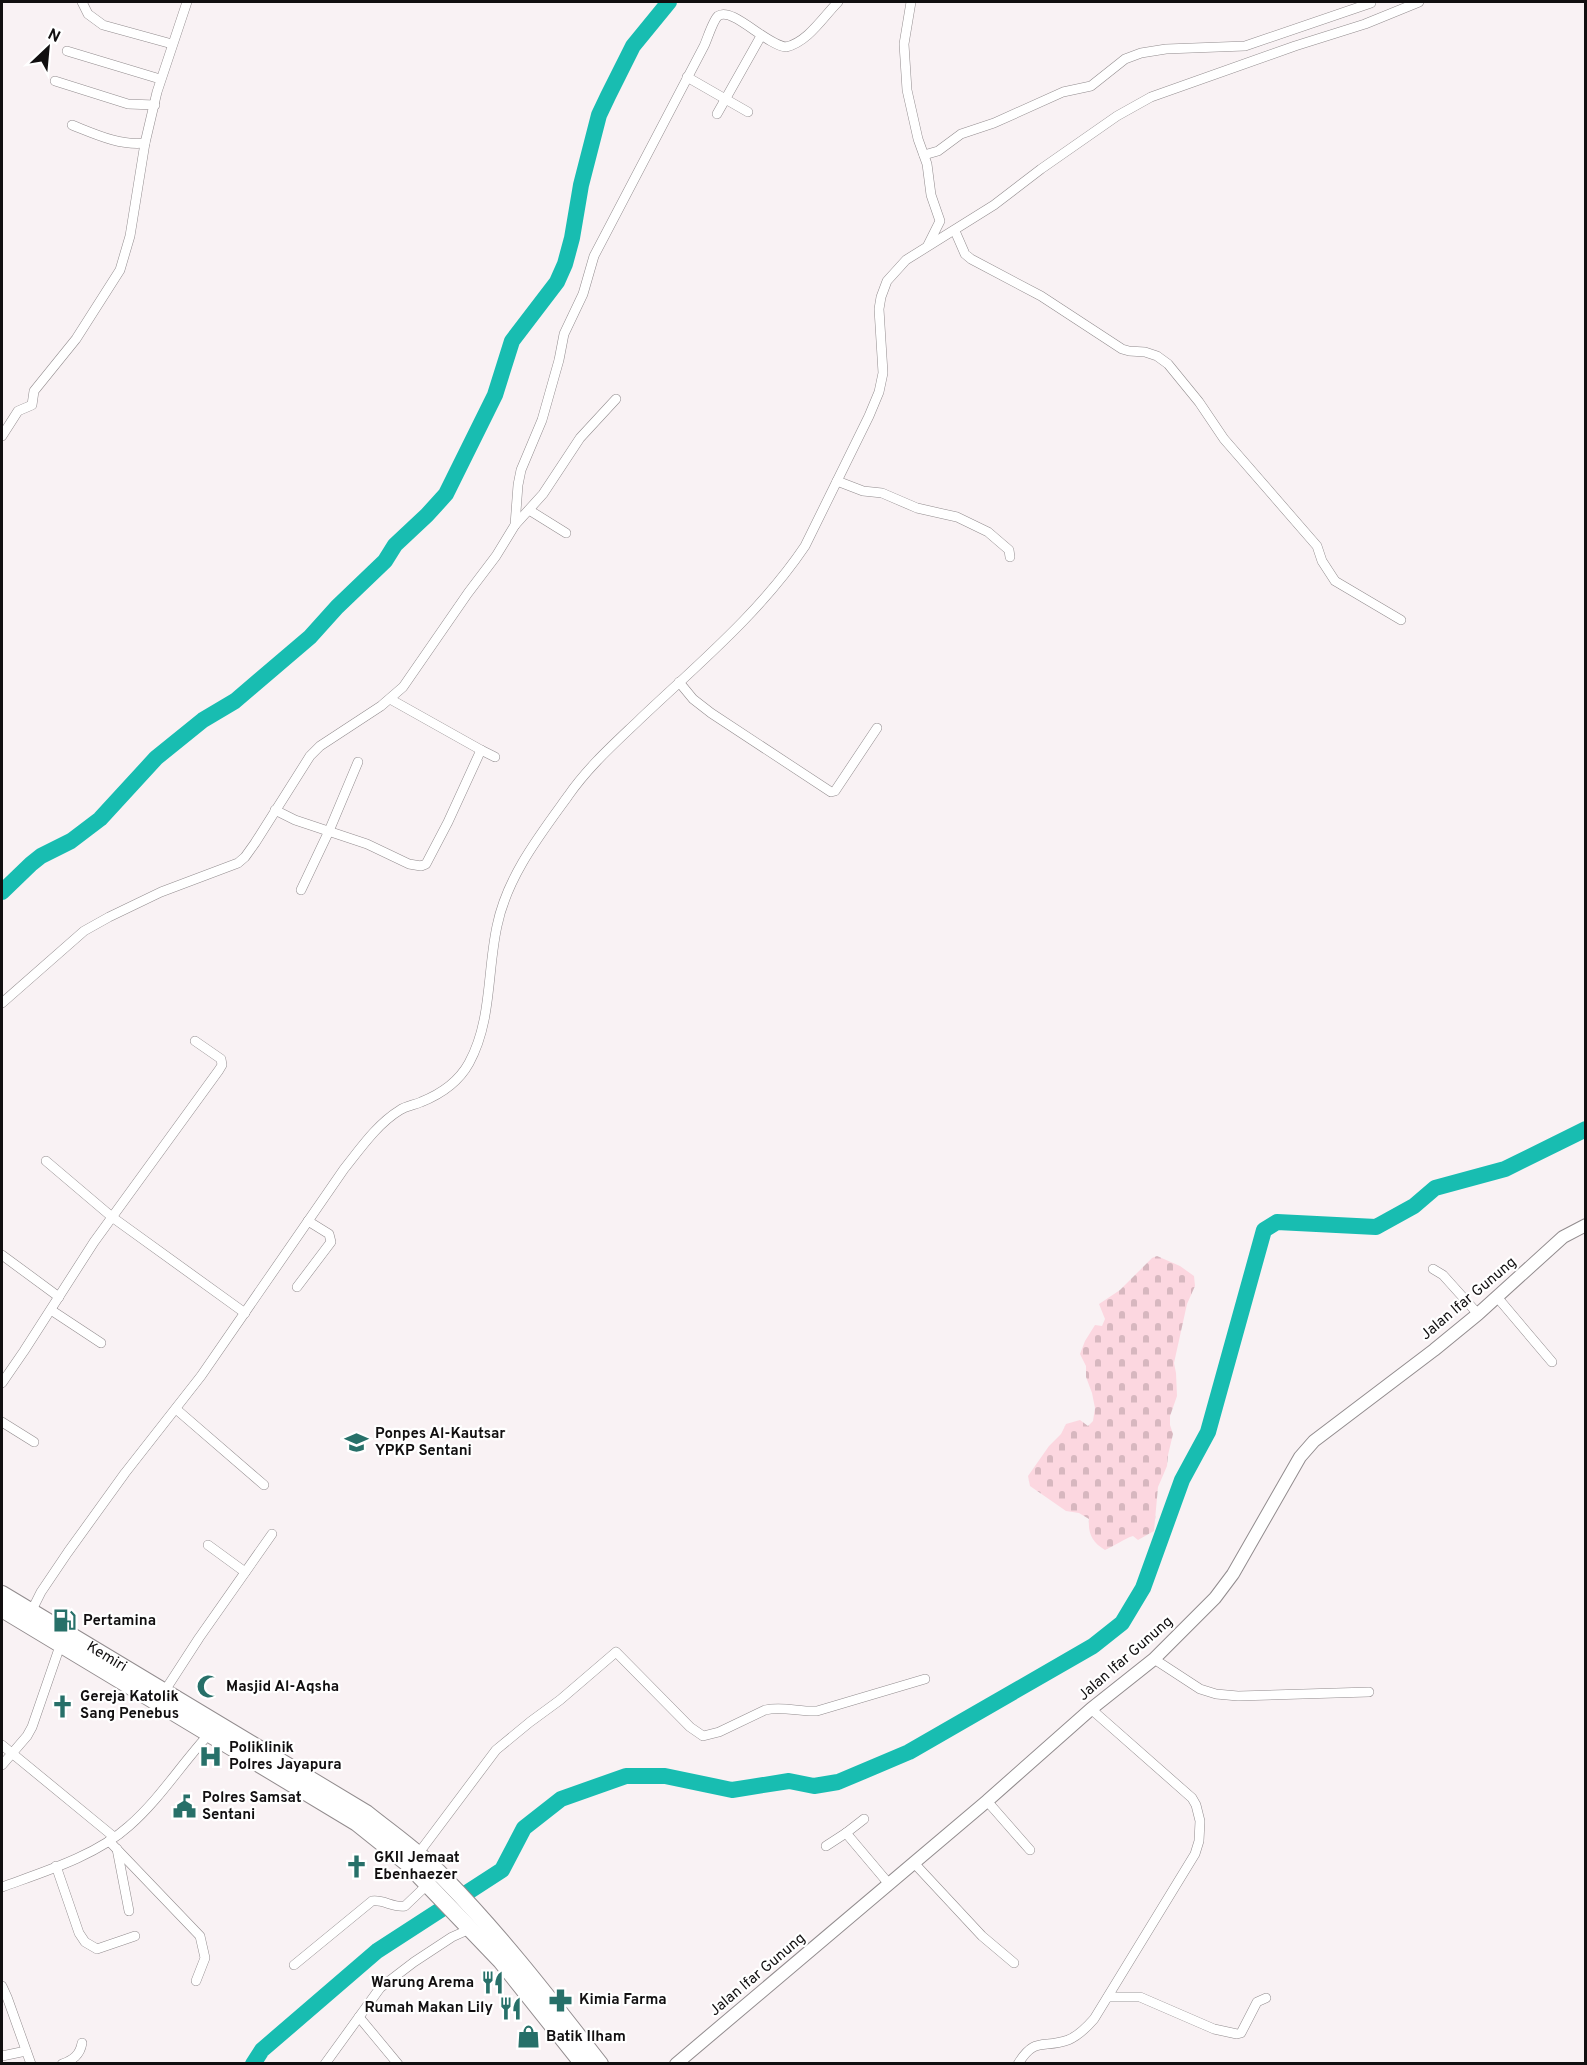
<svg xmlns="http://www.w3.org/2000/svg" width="1587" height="2065" font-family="Overpass,sans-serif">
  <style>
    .cemetery { fill: url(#cemetery-stones) }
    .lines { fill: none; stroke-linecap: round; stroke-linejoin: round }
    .river { stroke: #18bdb1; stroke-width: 16 }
    .street-casing { stroke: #928c8e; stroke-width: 10 }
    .secondary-casing { stroke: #928c8e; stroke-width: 14 }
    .highway-casing { stroke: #928c8e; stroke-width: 18 }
    .street { stroke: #fff; stroke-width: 9 }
    .secondary { stroke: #fff; stroke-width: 12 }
    .highway { stroke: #fff; stroke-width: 16 }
    .labels { text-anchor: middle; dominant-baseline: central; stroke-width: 4.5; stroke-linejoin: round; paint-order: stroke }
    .street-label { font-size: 15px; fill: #110f10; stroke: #fff }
    .poi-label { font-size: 15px; font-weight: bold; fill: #110f10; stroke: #fff; text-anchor: start }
  </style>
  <defs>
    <pattern id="cemetery-stones" width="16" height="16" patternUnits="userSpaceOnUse" patternTransform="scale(1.5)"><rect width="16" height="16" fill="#fcd7e0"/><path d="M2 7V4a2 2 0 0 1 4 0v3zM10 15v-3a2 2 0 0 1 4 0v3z" fill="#d7b7bf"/></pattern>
  </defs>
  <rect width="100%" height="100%" fill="#f9f2f4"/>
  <path class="cemetery" d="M1157 1256 1180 1266 1194 1276 1195 1286 1187 1304 1174 1363 1176 1373 1177 1396 1170 1416V1425L1173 1434 1168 1455 1167 1466 1158 1487 1154 1531 1138 1540 1133 1536C1123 1539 1115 1546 1105 1550 1092 1542 1088 1534 1089 1519L1079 1513 1066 1511 1030 1486 1028 1476 1049 1446 1061 1434 1066 1424 1080 1420 1088 1426 1093 1421 1095 1408 1092 1393 1086 1377V1366L1080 1354 1085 1341 1095 1325 1102 1326 1105 1319 1099 1304 1120 1290 1152 1258Z"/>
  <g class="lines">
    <g class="river">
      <path d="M2 892 31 864 41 856 71 841 100 819 156 758 203 720 235 701 310 637 337 607 385 561 395 545 427 515 446 494 495 395 512 341 557 282 565 264 572 238 581 185 599 115 608 96 633 46 669 2"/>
      <path d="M253 2064 262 2050 377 1951 502 1870 524 1828 561 1799 626 1776H665L732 1790 789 1781 814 1786 838 1782 909 1752 1093 1646 1122 1623 1143 1588 1182 1480 1208 1432 1264 1230 1277 1222 1376 1227 1414 1206 1435 1188 1505 1169 1586 1129"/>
    </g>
    <defs>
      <g id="street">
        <path d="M82 2 88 14 103 25 172 44"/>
        <path d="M911 2 904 44 907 90 918 139 927 164 931 195 940 221 928 245"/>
        <path d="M67 51 160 79"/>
        <path d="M687 77 748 112"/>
        <path d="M55 81 128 104 155 105"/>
        <path d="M717 114 761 36"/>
        <path d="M72 125C95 134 120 146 145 143"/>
        <path d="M924 155 938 151 961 134 994 123 1063 92 1091 86 1125 59 1141 53 1166 49 1245 46 1371 3"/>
        <path d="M955 231 965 254 971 259 1041 296 1122 349 1129 351 1145 352 1157 356 1168 364 1199 402 1224 439 1317 546 1322 561 1335 581 1401 620"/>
        <path d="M2 436 18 411 32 405 34 391 76 339 120 270 130 236 145 143 157 92 187 2"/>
        <path d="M837 481 863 491 882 493 917 508 957 517 988 532 1009 550 1010 557"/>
        <path d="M529 510 566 533"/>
        <path d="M515 525 543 494 580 438 616 399"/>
        <path d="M679 682 693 699 711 713 831 792 835 791 877 728"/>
        <path d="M481 750 495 757"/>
        <path d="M275 810 295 820 367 844 409 864 421 866 426 864 448 822 481 750 390 699"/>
        <path d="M301 890 329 831 358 762"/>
        <path d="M2 1003 84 931 109 917 161 892 238 863 245 857 255 843 310 756 320 746 381 706 403 687 468 593 496 556 515 525 518 485 521 470 542 420 559 360 564 334 583 294 594 256 704 46C707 40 713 20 718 16 732 6 766 45 786 47 808 42 823 17 838 2"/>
        <path d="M46 1161 112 1217 245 1313"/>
        <path d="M2 1255 59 1297"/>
        <path d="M1433 1269 1443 1275 1478 1314"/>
        <path d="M297 1287 331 1242 329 1234 308 1221"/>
        <path d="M1497 1297 1552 1362"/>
        <path d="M51 1310 101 1343"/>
        <path d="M2 1383 24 1351 94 1242 219 1070 222 1065 221 1059 195 1041"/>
        <path d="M176 1409 264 1485"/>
        <path d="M2 1422 34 1442"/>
        <path d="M208 1545 245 1572"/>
        <path d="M31 1612 41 1592 68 1552 125 1473 201 1376 344 1169C360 1149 377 1124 400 1110 406 1106 414 1105 421 1102 441 1094 458 1083 469 1063 492 1021 487 972 497 926 507 877 539 836 568 796 588 767 614 744 639 720 697 665 760 613 805 546L869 416 879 392 883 373 879 309 881 297 887 281 906 260 994 205 1041 169 1117 116 1151 97 1295 46 1365 24 1419 2"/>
        <path d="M1154 1659 1200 1689 1216 1694 1238 1696 1369 1692"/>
        <path d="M164 1692 199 1638 272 1534"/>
        <path d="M2 1745 114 1837"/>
        <path d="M2 1765 27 1736 32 1727 61 1643"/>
        <path d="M987 1801 1030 1850"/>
        <path d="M846 1833 864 1819"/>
        <path d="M109 1841 200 1936 205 1958 196 1981"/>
        <path d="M826 1846 846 1833 889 1884"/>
        <path d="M117 1849 129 1911"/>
        <path d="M418 1854 496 1750 530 1722 560 1700 616 1652 690 1727 703 1736 719 1732 765 1710C782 1706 800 1712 817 1711L925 1679"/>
        <path d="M914 1863 982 1936 1014 1963"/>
        <path d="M56 1866 79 1933 85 1942 97 1949 135 1936"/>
        <path d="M2 1887C43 1872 96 1856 129 1826 160 1799 182 1763 210 1733"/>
        <path d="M294 1965 372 1901C383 1899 393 1908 405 1906L428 1884"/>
        <path d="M2 1986 7 1997 31 2064"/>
        <path d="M1108 1997H1140L1214 2029 1237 2034 1241 2033 1257 2002 1266 1998"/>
        <path d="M359 2017 398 2064"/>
        <path d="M2 2056 26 2051"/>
        <path d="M62 2064C73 2060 80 2055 82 2043"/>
        <path d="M325 2064 380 1988 414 1962 452 1937 470 1929"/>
        <path d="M1018 2064C1035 2036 1043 2049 1068 2040 1078 2036 1087 2027 1094 2019L1195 1854 1199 1841 1200 1821 1196 1805 1192 1798 1091 1709"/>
      </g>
      <path id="secondary" d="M676 2064 987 1801 1091 1709 1154 1659 1215 1598 1233 1574 1300 1457 1314 1441 1434 1350 1478 1314 1563 1237 1586 1225"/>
      <g id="highway">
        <path id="s1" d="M2 1594 366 1813C392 1834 420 1853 443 1877 500 1935 550 2000 600 2064"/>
        <path d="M2 1609 357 1823 407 1863 501 1961 583 2064"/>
      </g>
    </defs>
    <use href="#street" class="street-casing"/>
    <use href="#secondary" class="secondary-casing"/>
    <use href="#highway" class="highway-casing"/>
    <use href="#street" class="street"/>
    <use href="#secondary" class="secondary"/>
    <use href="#highway" class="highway"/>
  </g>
  <defs>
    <symbol id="school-bare" viewBox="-9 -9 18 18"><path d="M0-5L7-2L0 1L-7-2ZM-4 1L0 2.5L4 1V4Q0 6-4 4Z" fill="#277069" stroke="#fff" stroke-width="2.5" paint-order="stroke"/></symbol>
    <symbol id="fuel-bare" viewBox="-9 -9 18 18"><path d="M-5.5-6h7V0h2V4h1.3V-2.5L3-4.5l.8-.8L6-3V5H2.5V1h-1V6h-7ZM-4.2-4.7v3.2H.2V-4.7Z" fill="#277069" stroke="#fff" stroke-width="2.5" paint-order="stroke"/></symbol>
    <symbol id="mosque-bare" viewBox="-9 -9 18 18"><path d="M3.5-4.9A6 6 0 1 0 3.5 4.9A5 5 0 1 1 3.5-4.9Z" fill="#277069" stroke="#fff" stroke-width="2.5" paint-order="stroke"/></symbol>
    <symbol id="church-bare" viewBox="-9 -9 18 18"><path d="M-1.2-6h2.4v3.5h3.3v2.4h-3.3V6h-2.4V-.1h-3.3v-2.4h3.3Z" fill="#277069" stroke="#fff" stroke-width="2.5" paint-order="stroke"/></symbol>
    <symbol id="hospital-bare" viewBox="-9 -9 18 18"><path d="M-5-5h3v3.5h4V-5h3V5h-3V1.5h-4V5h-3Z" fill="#277069" stroke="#fff" stroke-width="2.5" paint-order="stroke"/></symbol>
    <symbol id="civic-bare" viewBox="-9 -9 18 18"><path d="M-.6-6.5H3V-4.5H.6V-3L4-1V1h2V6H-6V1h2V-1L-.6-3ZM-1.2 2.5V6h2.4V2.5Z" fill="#277069" stroke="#fff" stroke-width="2.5" paint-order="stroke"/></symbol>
    <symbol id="restaurant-bare" viewBox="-9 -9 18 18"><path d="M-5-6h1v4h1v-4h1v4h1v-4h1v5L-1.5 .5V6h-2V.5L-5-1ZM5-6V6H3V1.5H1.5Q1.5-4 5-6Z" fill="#277069" stroke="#fff" stroke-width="2.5" paint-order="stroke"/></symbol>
    <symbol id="pharmacy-bare" viewBox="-9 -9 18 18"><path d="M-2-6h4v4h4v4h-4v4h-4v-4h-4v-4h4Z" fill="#277069" stroke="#fff" stroke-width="2.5" paint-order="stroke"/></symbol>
    <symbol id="shop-bare" viewBox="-9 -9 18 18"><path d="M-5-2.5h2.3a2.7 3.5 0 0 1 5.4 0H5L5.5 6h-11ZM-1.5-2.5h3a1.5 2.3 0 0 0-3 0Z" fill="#277069" stroke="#fff" stroke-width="2.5" paint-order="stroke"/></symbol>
  </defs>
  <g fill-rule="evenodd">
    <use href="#school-bare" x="340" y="1426" width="33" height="33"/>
    <use href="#fuel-bare" x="48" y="1604" width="33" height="33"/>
    <use href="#mosque-bare" x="192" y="1670" width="33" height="33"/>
    <use href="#church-bare" x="46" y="1690" width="33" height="33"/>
    <use href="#hospital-bare" x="194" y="1740" width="33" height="33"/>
    <use href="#civic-bare" x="168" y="1790" width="33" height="33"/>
    <use href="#church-bare" x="340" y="1850" width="33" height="33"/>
    <use href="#restaurant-bare" x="476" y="1966" width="33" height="33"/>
    <use href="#pharmacy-bare" x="544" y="1984" width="33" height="33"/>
    <use href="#restaurant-bare" x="494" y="1992" width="33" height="33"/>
    <use href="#shop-bare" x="512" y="2020" width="33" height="33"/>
  </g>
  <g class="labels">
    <g class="street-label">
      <text transform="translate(1469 1299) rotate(-40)">Jalan Ifar Gunung</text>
      <text stroke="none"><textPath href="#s1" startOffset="122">Kemiri</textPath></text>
      <text transform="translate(1126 1659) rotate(-41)">Jalan Ifar Gunung</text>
      <text transform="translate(758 1975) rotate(-40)">Jalan Ifar Gunung</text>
    </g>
    <g class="poi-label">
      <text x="375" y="1434">Ponpes Al-Kautsar<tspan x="375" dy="17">YPKP Sentani</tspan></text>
      <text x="83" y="1621">Pertamina</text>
      <text x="226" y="1687">Masjid Al-Aqsha</text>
      <text x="80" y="1697">Gereja Katolik<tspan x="80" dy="17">Sang Penebus</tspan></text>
      <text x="229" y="1748">Poliklinik<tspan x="229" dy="17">Polres Jayapura</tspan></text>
      <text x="202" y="1798">Polres Samsat<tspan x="202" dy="17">Sentani</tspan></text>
      <text x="374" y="1858">GKII Jemaat<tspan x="374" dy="17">Ebenhaezer</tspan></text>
      <text x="474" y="1983" text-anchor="end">Warung Arema</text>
      <text x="579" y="2000">Kimia Farma</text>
      <text x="493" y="2008" text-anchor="end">Rumah Makan Lily</text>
      <text x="546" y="2037">Batik Ilham</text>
    </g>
  </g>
  <rect width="1587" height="2065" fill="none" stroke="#110f10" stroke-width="6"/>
  <g transform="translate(48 48) rotate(26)" stroke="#ffffff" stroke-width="4.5" paint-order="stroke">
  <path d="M0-4.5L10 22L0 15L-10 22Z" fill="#110f10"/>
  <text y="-9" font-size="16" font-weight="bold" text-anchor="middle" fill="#110f10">N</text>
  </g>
</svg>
